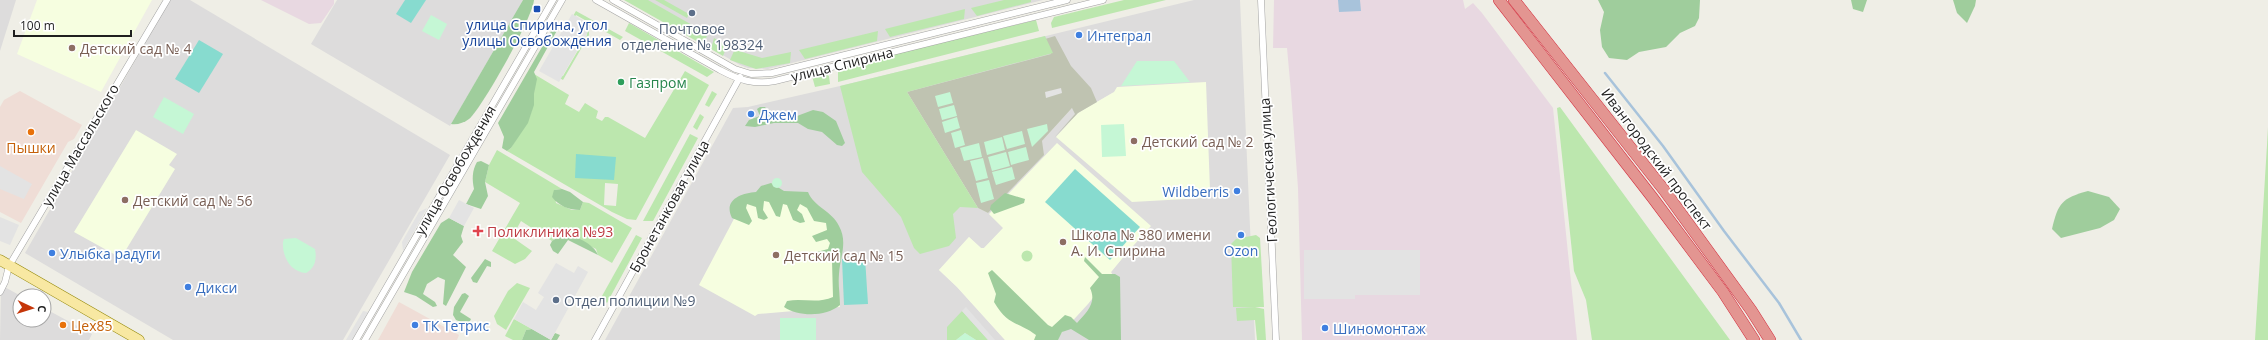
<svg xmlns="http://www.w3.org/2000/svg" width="2268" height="340" font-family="'Open Sans',sans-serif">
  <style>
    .residential { fill: #dddcdc; fill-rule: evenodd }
    .commercial { fill: #efddd6 }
    .industrial { fill: #e8d8e1 }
    .education { fill: #f6fee0 }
    .construction { fill: #bfc3b1 }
    .grass { fill: #bce7ae; fill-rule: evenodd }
    .forest { fill: #9fcd9c }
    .park { fill: #c5f7d5 }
    .pitch { fill: #87dbcf }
    .parking { fill: #e3e3e3 }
    .water { fill: #a8c3db }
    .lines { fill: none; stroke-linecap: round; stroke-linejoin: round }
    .stream { stroke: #a8c3db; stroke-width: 2.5 }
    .street-casing { stroke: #a3a3a3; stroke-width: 7 }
    .primary-casing { stroke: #938707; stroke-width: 11 }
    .highway-casing { stroke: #d32d3d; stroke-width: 12 }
    .street { stroke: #fff; stroke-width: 6 }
    .primary { stroke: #f8e8a2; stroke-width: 10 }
    .highway { stroke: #e39591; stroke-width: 11 }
    .transit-dot { fill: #1a4fb4; stroke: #fff; stroke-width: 1.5 }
    .service-dot { fill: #5c6f8a; stroke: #fff; stroke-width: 1.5 }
    .shop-dot { fill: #3f7fe0; stroke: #fff; stroke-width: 1.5 }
    .education-dot { fill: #8d6e63; stroke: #fff; stroke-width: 1.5 }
    .leisure-dot { fill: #2e9e5b; stroke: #fff; stroke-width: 1.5 }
    .food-dot { fill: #e8710a; stroke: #fff; stroke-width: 1.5 }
    .health-dot { fill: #e0444e; stroke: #fff; stroke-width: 1.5 }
    .labels { text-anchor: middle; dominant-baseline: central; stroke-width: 3.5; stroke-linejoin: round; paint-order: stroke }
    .transit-label { font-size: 14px; fill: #164399; stroke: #fff }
    .service-label { font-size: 14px; fill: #4e5e75; stroke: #fff }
    .shop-label { font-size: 14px; fill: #366cbe; stroke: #fff; text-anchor: start }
    .education-label { font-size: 14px; fill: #785e54; stroke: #fff; text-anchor: start }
    .street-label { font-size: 14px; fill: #1f1f1f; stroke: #fff }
    .leisure-label { font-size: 14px; fill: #27864d; stroke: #fff; text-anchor: start }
    .food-label { font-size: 14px; fill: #c56008; stroke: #fff }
    .health-label { font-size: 14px; fill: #be3a42; stroke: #fff; text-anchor: start }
  </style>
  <rect width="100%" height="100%" fill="#efeee6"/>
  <g class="residential">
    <path d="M0 0H16L0 51Z"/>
    <path d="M170 0H190L450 155 343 340H173L25 253Z"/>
    <path d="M337 0H523L450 126 311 44Z"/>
    <path d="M626 0H1043L768 69 748 68 740 65Z"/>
    <path d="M1194 0H1240L1255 340H1055L1112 274 1111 272 1125 255 989 214 1004 228 984 248H981L969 237 939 270 957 287 1005 340H605L733 108 748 107 840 86ZM907 92 1072 108 1042 141 988 213 978 208ZM1114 92 1056 137 1078 113Z"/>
    <path d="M1 285 21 296 20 320H44V308L92 334 89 340H0Z"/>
  </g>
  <g class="commercial">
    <path d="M20 91 82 125 74 139 68 142 21 223 0 212V107L4 100Z"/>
    <path d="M399 302 459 335 457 340H378Z"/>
  </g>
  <g class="industrial">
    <path d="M261 0H334V4L321 23 309 24Z"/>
    <path d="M1274 0H1463L1465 9 1473 3 1482 13 1553 108 1577 340H1302L1298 188 1291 92 1287 48H1273Z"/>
  </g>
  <g class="education">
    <path d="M37 0H152L101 92 17 54Z"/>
    <path d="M1206 82 1210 190 1204 198 1132 202 1056 137 1078 113 1114 92 1117 87Z"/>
    <path d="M136 130 177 154 169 165 175 169 121 258 74 232Z"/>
    <path d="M1057 143 1151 226 1125 255 1111 272 1112 274 1088 304 1055 340H1005L957 287 939 270 969 237 981 248H984L1003 228 989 214Z"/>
    <path d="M745 198H808L834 221 840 307 758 314 755 316 699 285Z"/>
  </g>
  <path class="construction" d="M1055 36 1071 66 1091 88 1097 102 1078 113 1054 138 1075 114 1072 108 1042 141 1044 155 988 213 978 208 907 92 1051 54 1045 39Z"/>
  <g class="grass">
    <path d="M624 0H648L708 34 705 40 700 43Z"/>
    <path d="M655 0H664L689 14 687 18Z"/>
    <path d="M1004 0H1031V2L977 16 971 8Z"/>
    <path d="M1124 0H1166L1052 28 1051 23 1054 17Z"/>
    <path d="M965 9 964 19 890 37 885 29Z"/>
    <path d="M576 11 623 37 620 40 576 15 546 67H543Z"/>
    <path d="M1036 20 1039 31 838 82V68Z"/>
    <path d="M629 23 714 72 707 77 625 31Z"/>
    <path d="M585 29 589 31V35L563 80 556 76H563L587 35Z"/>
    <path d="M878 31 877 41 805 59 799 50Z"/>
    <path d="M1045 36 1053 53 907 92 978 208 960 207 953 214 956 238 949 246 920 254 914 248 901 217 862 172 840 86Z"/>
    <path d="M714 38 727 46 723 56 711 49Z"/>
    <path d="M734 51H739L762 58 791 52 790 63 756 69 730 60Z"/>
    <path d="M685 71 709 85 636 220 627 219 612 212 507 151 511 148C524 126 532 122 534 95 534 87 536 82 534 74L569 95 565 104 579 112 585 103 598 111 596 118 602 121 605 117H608L645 138ZM605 183 618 184 616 206 604 205Z"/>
    <path d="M823 73 829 76 830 84 815 87 812 76Z"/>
    <path d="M712 91 717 94 709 107 705 105Z"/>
    <path d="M1560 107 1730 340H1592L1586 300 1574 271 1557 108Z"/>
    <path d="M700 114 704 117 697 130 693 127Z"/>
    <path d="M2268 127V340H2255L2267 145Z"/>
    <path d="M690 134 698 138 653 221H643Z"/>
    <path d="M497 150 562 189 554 190 556 203 572 210H580L583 202 589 203 632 228 612 263 598 255 596 249 580 241 558 236 552 241 521 221 512 237 532 251 525 259 515 264 492 251 520 203 485 182 489 165Z"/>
    <path d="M636 235 642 238 607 303 602 298V296Z"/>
    <path d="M1256 235 1260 238 1264 307H1233L1231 244 1236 239Z"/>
    <circle cx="1027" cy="256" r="5.5"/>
    <path d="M517 283 530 288 506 330 497 324 494 316 508 291Z"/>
    <path d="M1255 307 1264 309 1266 340H1257L1255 320 1237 321 1236 308Z"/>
    <path d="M962 311 988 340H976L965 333 956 340H947V327Z"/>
    <path d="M514 319 532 329 526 330 522 340H513L505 336Z"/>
  </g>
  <g class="forest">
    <path d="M523 0H534C533 17 482 108 469 119 464 123 457 125 451 124Z"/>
    <path d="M1598 0H1700L1699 18 1695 26 1680 33 1666 47 1639 52 1627 60 1609 58 1602 47 1600 30 1604 12Z"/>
    <path d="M1851 0H1867L1863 12 1853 9Z"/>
    <path d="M1953 0H1976L1975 6 1967 23 1957 13Z"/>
    <path d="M556 27 558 29 555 34 534 72 537 79 534 94V105L528 123 511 148 507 151 502 148 504 137 498 123 553 28Z"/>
    <path d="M760 107H765L771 115 797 116 813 110 823 112 836 121 845 143 842 146 837 145 822 132 808 129 798 123H774L755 127 745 126 749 120 760 116 757 109Z"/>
    <path d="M481 161 489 165 485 182 488 196 481 209 466 204 474 189C472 179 472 171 477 162Z"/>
    <path d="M771 183 784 191 808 192C814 207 832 211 839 226 848 242 840 257 839 274 838 285 840 295 840 305 826 317 799 317 784 307L787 301C803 298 818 304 833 297L832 261 824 258 816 260 813 253 828 249 830 243 827 239 816 242 812 236 827 230 826 223 814 221 807 208 800 204 797 210 802 214 805 222 800 223 793 220 787 205 783 204 780 217 776 216 769 202 764 201 763 210 768 218 764 220 758 218 756 207 747 204 746 208 752 221 749 225 732 218C723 200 741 193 756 192L761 186Z"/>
    <path d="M562 189 570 192 583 202 580 210C569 210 559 206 552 197L554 190Z"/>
    <path d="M2088 191 2109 197 2120 209 2114 220 2100 228 2061 238 2052 229C2058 203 2062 198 2088 191Z"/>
    <path d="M1005 193 1025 199 1024 203 994 214 990 209 991 205Z"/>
    <path d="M449 218 464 226 461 236 463 242 453 255 466 267 446 306 443 304 445 280 438 277 427 284 423 294 435 302 437 306 433 307 416 296 404 292 412 272 441 223Z"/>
    <path d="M563 234C575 235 594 244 598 255L568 240 558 254 553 251 550 245 552 241Z"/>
    <path d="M1085 257 1102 274H1115L1120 277 1121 340H1089L1071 329 1062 332 1058 340H1034L1036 335C1017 321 1008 326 994 302L996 294 988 273 992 270 1048 325 1052 327 1065 315 1071 317 1077 323C1087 312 1097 303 1090 288L1099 277 1084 261Z"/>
    <path d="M485 259 491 262V267L487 266 477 283 473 282 471 278Z"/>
    <path d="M465 293 469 296 460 312 471 319 468 325 456 320 453 315 454 307 462 294Z"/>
    <path d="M532 329 551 340 555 333 560 335 557 340H522L526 330Z"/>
  </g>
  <g class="park">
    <path d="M431 15 447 24 439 40 422 31Z"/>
    <path d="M1137 61H1174L1190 82 1121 86Z"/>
    <path d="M950 92 953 103 938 107 935 96Z"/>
    <path d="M164 97 194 114 183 134 153 117Z"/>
    <path d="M954 105 957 116 942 120 939 109Z"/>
    <path d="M957 117 960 128 945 133 942 122Z"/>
    <path d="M1047 124 1048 131 1032 147 1027 129Z"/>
    <path d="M1124 124 1126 156 1102 157 1101 125Z"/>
    <path d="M961 130 965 145 955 148 951 133Z"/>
    <path d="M1022 131 1025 144 1007 149 1003 136Z"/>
    <path d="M1002 137 1005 150 987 155 984 142Z"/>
    <path d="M979 143 982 157 964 161 960 148Z"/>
    <path d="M1026 147 1029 160 1011 165 1008 152Z"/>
    <path d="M1006 152 1010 166 992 171 988 157Z"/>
    <path d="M983 158 988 178 976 181 970 161Z"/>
    <path d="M1012 167 1015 179 996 185 992 172Z"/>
    <circle cx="777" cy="183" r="5"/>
    <path d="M989 180 994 199 981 203 976 183Z"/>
    <path d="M296 238 315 249C317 259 315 268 306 273 290 272 282 256 283 242L284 239Z"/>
    <rect x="780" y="318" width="36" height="22"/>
    <path d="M965 333 976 340H956Z"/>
  </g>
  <g class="pitch">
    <path d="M405 0H426L411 23 396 14Z"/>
    <path d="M199 40 223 54 199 93 175 79Z"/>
    <path d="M576 154 616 157 614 180 575 178Z"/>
    <path d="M1075 169 1140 227 1110 260 1045 202Z"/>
    <path d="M865 258 868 304 844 305 842 259Z"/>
  </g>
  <g class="parking">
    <path d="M572 14 592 25 559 82 539 71Z"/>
    <path d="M1061 88 1062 93 1046 98 1045 92Z"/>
    <path d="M0 166 32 184 24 199 0 189Z"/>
    <path d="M459 200 474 208 464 226 449 218Z"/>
    <path d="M427 208 403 251 402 242 419 212Z"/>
    <path d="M0 217 19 225 10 245 0 241Z"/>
    <path d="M1304 250H1420V295H1355V299H1304Z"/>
    <path d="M556 263 574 273 578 266 588 272 551 340 514 319 523 302 536 310 544 297 538 293Z"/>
    <path d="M966 307 995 340H988L962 311Z"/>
    <path d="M363 311 368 312 352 340H346Z"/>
  </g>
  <path class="water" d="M1338 0H1360L1361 11 1339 12Z"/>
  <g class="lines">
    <path class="stream" d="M1605 73 1663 146 1724 231 1779 303 1801 340"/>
    <defs>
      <g id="street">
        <path d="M596 0 720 70C739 80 754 85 775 81L1103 0"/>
        <path d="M613 0 735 69 751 74 772 73 1067 0"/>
        <path d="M1261 0 1276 340"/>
        <path d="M0 292 5 282 9 266 167 0"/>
        <path d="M356 340 553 0"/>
        <path d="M365 340 562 0"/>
        <path d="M595 340 740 77"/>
      </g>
      <path id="primary" d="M0 260 139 340"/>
      <g id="highway">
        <path d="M1499 0 1652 197 1723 292 1754 340"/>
        <path d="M1514 0 1664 190 1751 310 1770 340"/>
      </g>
    </defs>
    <use href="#street" class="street-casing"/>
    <use href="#primary" class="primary-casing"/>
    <use href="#highway" class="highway-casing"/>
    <use href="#street" class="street"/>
    <use href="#primary" class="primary"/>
    <use href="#highway" class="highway"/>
  </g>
  <rect class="transit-dot" x="533" y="5" width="8" height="8" rx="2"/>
  <g class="service-dot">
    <circle cx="692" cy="13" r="4"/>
    <circle cx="556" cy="300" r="4"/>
  </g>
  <g class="shop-dot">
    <circle cx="1079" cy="35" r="4"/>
    <circle cx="751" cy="114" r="4"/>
    <circle cx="1237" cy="191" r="4"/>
    <circle cx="1241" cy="235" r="4"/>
    <circle cx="52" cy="253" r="4"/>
    <circle cx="188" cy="287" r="4"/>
    <circle cx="415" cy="325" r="4"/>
    <circle cx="1325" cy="328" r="4"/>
  </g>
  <g class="education-dot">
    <circle cx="72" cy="48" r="4"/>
    <circle cx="1134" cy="141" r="4"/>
    <circle cx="125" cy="200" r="4"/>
    <circle cx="1063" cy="242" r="4"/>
    <circle cx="776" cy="255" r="4"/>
  </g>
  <circle class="leisure-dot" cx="621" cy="82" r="4"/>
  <g class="food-dot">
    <circle cx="31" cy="132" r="4"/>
    <circle cx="63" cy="325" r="4"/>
  </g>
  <path class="health-dot" d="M476 225h4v4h4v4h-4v4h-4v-4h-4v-4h4z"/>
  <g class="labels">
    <g class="transit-label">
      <text x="537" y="24">улица Спирина, угол<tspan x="537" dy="16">улицы Освобождения</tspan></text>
    </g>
    <g class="service-label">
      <text x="692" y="28">Почтовое<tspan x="692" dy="16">отделение № 198324</tspan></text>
      <text x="564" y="300" text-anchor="start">Отдел полиции №9</text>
    </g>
    <g class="shop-label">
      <text x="1087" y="35">Интеграл</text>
      <text x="759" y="114">Джем</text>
      <text x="1229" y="191" text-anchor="end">Wildberris</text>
      <text x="1241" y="250" text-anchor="middle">Ozon</text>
      <text x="60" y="253">Улыбка радуги</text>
      <text x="196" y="287">Дикси</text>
      <text x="423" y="325">ТК Тетрис</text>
      <text x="1333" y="328">Шиномонтаж</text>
    </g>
    <g class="education-label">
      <text x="80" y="48">Детский сад № 4</text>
      <text x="1142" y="141">Детский сад № 2</text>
      <text x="133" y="200">Детский сад № 56</text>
      <text x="1071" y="234">Школа № 380 имени<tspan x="1071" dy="16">А. И. Спирина</tspan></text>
      <text x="784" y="255">Детский сад № 15</text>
    </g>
    <g class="street-label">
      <text transform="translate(842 64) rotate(-14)">улица Спирина</text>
      <text transform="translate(80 145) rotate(-60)">улица Массальского</text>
      <text transform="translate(1657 159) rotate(53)">Ивангородский проспект</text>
      <text transform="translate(455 170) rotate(-60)">улица Освобождения</text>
      <text transform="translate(1268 170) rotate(-93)">Геологическая улица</text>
      <text transform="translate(669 206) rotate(-61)">Бронетанковая улица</text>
    </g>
    <g class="leisure-label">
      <text x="629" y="82">Газпром</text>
    </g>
    <g class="food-label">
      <text x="31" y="147">Пышки</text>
      <text x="71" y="325" text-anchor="start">Цех85</text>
    </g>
    <g class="health-label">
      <text x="487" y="231">Поликлиника №93</text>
    </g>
  </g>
  <g transform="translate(32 308) rotate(94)"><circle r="19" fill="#ffffff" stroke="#a5a5a5"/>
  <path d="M0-3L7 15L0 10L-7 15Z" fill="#c53609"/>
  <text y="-6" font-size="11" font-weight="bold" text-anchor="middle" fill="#1f1f1f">С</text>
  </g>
  <path d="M14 30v6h117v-6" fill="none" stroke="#1f1f1f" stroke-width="2"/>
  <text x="20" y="30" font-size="12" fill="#1f1f1f" stroke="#ffffff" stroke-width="3" paint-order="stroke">100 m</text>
</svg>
